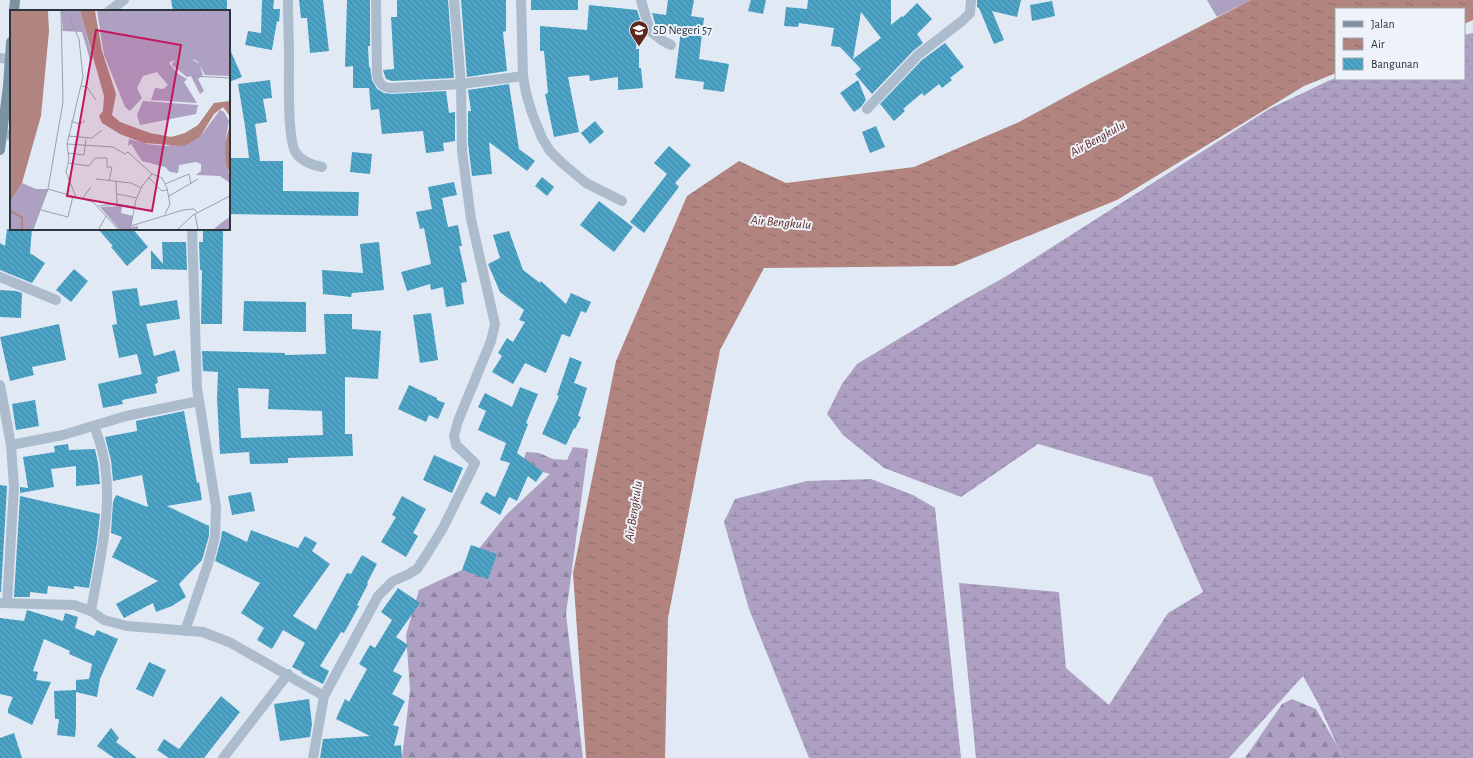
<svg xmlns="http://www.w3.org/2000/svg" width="1473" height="758" font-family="'Alegreya Sans',sans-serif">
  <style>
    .green { fill: #aea0c3 }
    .forest { fill: url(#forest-firs) }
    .wetland { fill: url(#wetland-marsh) }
    .water { fill: url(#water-ripples) }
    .building { fill: url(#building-back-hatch); fill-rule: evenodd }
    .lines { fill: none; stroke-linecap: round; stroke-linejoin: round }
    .street { stroke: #acbccc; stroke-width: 10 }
    .secondary { stroke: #7d92a0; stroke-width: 10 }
    .labels { text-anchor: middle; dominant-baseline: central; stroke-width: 4; stroke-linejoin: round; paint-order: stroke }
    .poi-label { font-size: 12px; fill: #2b353b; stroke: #eef3fb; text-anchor: start }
    .water-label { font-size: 13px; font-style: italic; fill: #5d2720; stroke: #eef3fb }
    .inset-river { fill: none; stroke: #b1847f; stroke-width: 2 }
    .inset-road { fill: none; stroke: #98a1aa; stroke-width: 1 }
    .view { fill: #c2185b; fill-opacity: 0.15; stroke: #c2185b; stroke-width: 2 }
    .inset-edge { fill: none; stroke: #2b353b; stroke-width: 2 }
  </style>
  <defs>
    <pattern id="forest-firs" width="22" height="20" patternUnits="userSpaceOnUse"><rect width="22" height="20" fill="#aea0c3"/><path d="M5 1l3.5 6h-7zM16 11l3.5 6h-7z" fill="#8e83a0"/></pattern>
    <pattern id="wetland-marsh" width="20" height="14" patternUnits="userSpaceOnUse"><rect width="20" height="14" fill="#aea0c3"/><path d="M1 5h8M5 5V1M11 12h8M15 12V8" fill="none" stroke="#8e83a0"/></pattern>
    <pattern id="water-ripples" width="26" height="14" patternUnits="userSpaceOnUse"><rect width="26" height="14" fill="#b1847f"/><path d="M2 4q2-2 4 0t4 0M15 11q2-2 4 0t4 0" fill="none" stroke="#906d69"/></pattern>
    <pattern id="building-back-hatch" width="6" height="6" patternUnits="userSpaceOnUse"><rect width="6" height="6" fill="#4ca3c6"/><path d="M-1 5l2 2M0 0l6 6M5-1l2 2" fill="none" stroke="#3f86a2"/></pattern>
  </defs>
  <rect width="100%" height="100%" fill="#e1e9f4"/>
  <path class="green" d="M1207 0H1251L1217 17Z"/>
  <g class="forest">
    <path d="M573 447 588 449 566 614 583 758H402L410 690 406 635 419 590 462 570 506 515 550 474 533 469 524 459 526 452 539 453 553 459 567 460Z"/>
    <path d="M1292 699 1316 709 1338 747 1343 758H1245L1282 704Z"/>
  </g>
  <g class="wetland">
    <path d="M1473 33V758H1343L1318 703 1303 676 1229 758H976L959 583 1059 592 1066 668 1109 705 1168 613 1203 592 1152 477 1038 444 961 497 884 468 843 435 827 414 842 384 857 364 960 302 1005 277 1269 109 1328 81 1336 78 1464 79V35Z"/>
    <path d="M871 479 913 495 935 508 961 758H809L749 609 724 522 735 499 807 481Z"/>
  </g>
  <path class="water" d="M1251 0H1473V20L1464 24V9H1336V73L1304 86 1117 200 954 266 764 268 720 350 668 618 665 758H586L573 573 616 361 687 196 739 161 786 183 914 167 1019 122 1089 84Z"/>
  <g class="building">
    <path d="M171 0H227V11H173Z"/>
    <path d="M262 0H274L273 9H280L279 22 277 21 272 50 245 45 248 31 261 33Z"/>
    <path d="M299 0H323L329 51 310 53 307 18H301Z"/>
    <path d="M347 0H370V46H368L369 67H370L372 80 377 89 384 93 392 94 446 91 449 113 455 112V141L443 143 444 151 426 153 423 131 382 134 379 109 371 110 369 88H353V66L345 67Z"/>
    <path d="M397 0H448L454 78 392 81 386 79 383 70 394 69 391 17H397Z"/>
    <path d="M461 0H506V31L503 32 507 71 467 77Z"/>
    <rect x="531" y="0" width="47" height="10"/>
    <path d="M668 0H694L691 16 704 18 699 59 729 64 724 92 703 89 704 82 675 78 681 31 656 27 652 13 666 15Z"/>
    <path d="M751 0H766L763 14 748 11Z"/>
    <path d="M808 0H891V25L902 16 903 17 917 3 932 19 917 34 923 43 913 51 872 94 855 74 861 69 840 47 831 46 834 28 799 23 798 27 784 26 786 7 807 9ZM861 12 881 38 853 59Z"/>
    <path d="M977 0H1021L1017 17 992 11 1004 40 994 44 979 8 977 7Z"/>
    <path d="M1052 1 1055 16 1032 21 1030 5Z"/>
    <path d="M589 5 637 10 642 25H638L636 49H639V68H641L643 88 618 90V77L590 81 589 75 568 77 579 132 554 137 545 94 548 93 544 51H540V26L587 30Z"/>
    <path d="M945 43 964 67 950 78 952 80 942 88 939 84 924 96 922 93 903 109 905 111 894 121 880 104 922 60Z"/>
    <path d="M229 47 242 77 229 82Z"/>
    <path d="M270 80 272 98 263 99 267 122 255 124 260 161H283V191L359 192 358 216 229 214V158H249L245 126 238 84Z"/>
    <path d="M858 80 866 100 861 107 854 112 840 93Z"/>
    <path d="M509 84 519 149 535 161 527 171 489 142 492 174 472 176 468 143V111H471L468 90Z"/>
    <path d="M595 121 604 132 590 144 581 133Z"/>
    <path d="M876 126 885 147 870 153 862 132Z"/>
    <path d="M669 146 691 165 675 183 679 187 644 233 630 222 667 174 654 163Z"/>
    <path d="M352 152 372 154 370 174 350 172Z"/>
    <path d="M542 177 554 187 547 196 535 186Z"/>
    <path d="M454 182 457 195 442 198 448 227 458 225 462 246H459L467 282 461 283 464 304 446 307 443 287 431 290 430 284 407 291 401 272 431 264 424 228 420 229 416 212 432 209 428 187Z"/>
    <path d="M599 201 633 227 614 252 580 225Z"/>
    <path d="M7 229H32L30 253 45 263 32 283 0 270V243L5 246Z"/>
    <path d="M98 229H133L148 247 127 266 111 247 113 246Z"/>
    <path d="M203 229H223L222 324H201L202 270H200L199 242H203Z"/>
    <path d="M509 231 523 270 540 283 541 281 566 304 571 293 591 302 586 313 581 311 570 337 562 334 546 373 525 363 513 384 492 372 502 356 498 353 507 338 513 342 525 322 519 320 524 310 500 292 488 264 500 258 493 235Z"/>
    <path d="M162 242H186L187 270 151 269V250L163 264Z"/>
    <path d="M379 242 384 290 352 293 351 297 323 294 322 270 363 273 360 244Z"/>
    <path d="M74 269 88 281 71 302 56 290Z"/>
    <path d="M137 288 140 306 177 300 180 319 146 324 154 356 175 350 180 371 157 377 158 383 155 384 157 393 122 400 123 404 103 408 98 384 142 374 137 354 119 358 112 325 117 324 112 291Z"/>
    <path d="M0 290 16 291 22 293 21 318 0 317Z"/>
    <path d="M244 301 306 302V332L243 331Z"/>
    <path d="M431 313 438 360 420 363 413 315Z"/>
    <path d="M324 314H352V329L381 331 378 379 345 377V434H352L353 456 288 458V463L250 464 249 452 220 454 217 398 218 372 203 371 202 351 285 353V355L326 354ZM238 388 269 389 268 409 322 411 323 435 241 438Z"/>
    <path d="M59 324 66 360 32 367 34 375 10 381 0 337Z"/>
    <path d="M570 357 582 362 574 383 587 388 578 416 581 417 575 429 574 428 566 445 542 434 559 396 557 395Z"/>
    <path d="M409 385 437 398V400L445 403 438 419 429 415 426 422 398 409Z"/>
    <path d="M520 387 538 394 526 423 528 424 517 453 543 472 536 482 528 476 517 501 509 497 500 515 480 503 486 492 495 497 510 463 500 460 506 443 478 430 486 411 478 407 485 393 512 407Z"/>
    <path d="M35 400 39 426 16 430 12 404Z"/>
    <path d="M184 411 197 483 199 482 202 500 167 506 209 526V536L202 560 179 584 186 597 172 606 156 612 153 603 124 618 116 604 158 581 112 557 122 537 111 533 113 502 116 495 148 507 142 475 113 481 111 460 105 437 137 431 136 421Z"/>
    <path d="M68 444 69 450 95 449 98 463 100 484 76 486V466L51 469 54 487 20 493V487L28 488 23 457 55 452 54 446Z"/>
    <path d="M434 455 463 468 452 493 423 480Z"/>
    <path d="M0 485 7 486V487L1 592H0Z"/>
    <path d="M251 492 255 511 232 515 228 496Z"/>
    <path d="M20 496 100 514 97 542 89 588 74 586V589L48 586 47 594 30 592V597H14Z"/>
    <path d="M402 496 426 509 413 533 418 536 406 557 381 542 396 517 392 515Z"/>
    <path d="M251 530 298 548 305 536 317 543 312 551 330 564 293 616 316 630 347 573 351 574 362 555 377 564 367 583 368 584 357 605 359 606 344 633 341 632 320 666 329 671 323 684 301 673 302 672 292 667 305 643 283 630 272 649 257 640 264 628 241 613 260 583 215 561 221 539 222 531H224L247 542Z"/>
    <path d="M471 545 497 554 488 579 462 570Z"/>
    <path d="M398 588 420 603 396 637 408 645 393 671 402 676 392 694 405 701 393 725 399 727 394 746 401 745 402 758H320L323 739 370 736 336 719 345 699 349 702 367 669 359 664 370 645 375 648 392 620 381 612Z"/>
    <path d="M27 610 63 621 65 613 78 617 75 628 94 636 97 630 118 639 100 679 97 697 76 692V680L89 679 92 664 69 654 70 651 44 639 33 671 38 672 36 680 51 682 32 725 8 713V709L13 697 0 694V618L24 621Z"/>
    <path d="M149 662 166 670 153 697 136 689Z"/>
    <path d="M76 690V726L75 737 57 735 59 719H55L54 691Z"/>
    <path d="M221 696 240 712 204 758H169L157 750 164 739 179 749Z"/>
    <path d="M309 699 312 724 310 737 280 741 274 704Z"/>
    <path d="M111 728 119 738 116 742 137 758H114L97 746Z"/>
    <path d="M14 733 22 758H0V738Z"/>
  </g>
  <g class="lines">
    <g class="street">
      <path d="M288 0C288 20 289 39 289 59 289 77 287 140 296 153 302 162 313 165 322 167"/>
      <path d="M376 0 377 75C379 84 383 88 392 88L461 84 523 76"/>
      <path d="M521 0 523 76 526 93 532 113 542 138 550 151 561 162 586 183 622 201"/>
      <path d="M641 0 650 31 663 41 671 45"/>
      <path d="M109 11 124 0"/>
      <path d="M0 58 9 59"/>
      <path d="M867 109 918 55 962 21 970 13 971 0"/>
      <path d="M1 133 11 135"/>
      <path d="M0 277 56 300"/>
      <path d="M0 385 11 445 14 487 7 603"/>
      <path d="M11 445 63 435 126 416 199 401"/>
      <path d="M0 603 74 605 91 611 104 620 127 626 203 632 231 643 324 696 378 596 393 581 407 575 417 569 427 554 443 528 475 463 456 445 454 436 458 421 491 341 495 324 471 219 462 151 461 84 454 0"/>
      <path d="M91 611C98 570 111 515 106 474 105 457 100 441 94 426"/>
      <path d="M185 631 208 564 215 537 216 507 197 388 192 229"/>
      <path d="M223 758 288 674"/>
      <path d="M313 758 324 696"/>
    </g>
    <g class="secondary">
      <path d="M14 11 15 0"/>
      <path d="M0 150 8 86 11 42"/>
    </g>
  </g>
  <defs>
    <symbol id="school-pin" viewBox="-11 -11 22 30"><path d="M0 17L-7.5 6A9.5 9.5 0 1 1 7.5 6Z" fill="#5d2720" stroke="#eef3fb"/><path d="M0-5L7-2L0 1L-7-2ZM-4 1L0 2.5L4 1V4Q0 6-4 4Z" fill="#fff"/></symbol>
  </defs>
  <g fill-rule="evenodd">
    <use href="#school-pin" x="628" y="19" width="22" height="30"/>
  </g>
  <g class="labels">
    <g class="poi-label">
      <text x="653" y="30">SD Negeri 57</text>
    </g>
    <g class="water-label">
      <text transform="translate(1098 139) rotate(-29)">Air Bengkulu</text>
      <text transform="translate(781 223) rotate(5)">Air Bengkulu</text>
      <text transform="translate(634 511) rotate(-81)">Air Bengkulu</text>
    </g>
  </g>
  <g transform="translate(10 10)">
    <rect width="220" height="220" fill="#e1e9f4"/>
    <path d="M51 1H70L83 49 80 50 72 22 53 21ZM12 173 26 179H38L23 219H0V192Z" fill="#aea0c3"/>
    <path d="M175 48 182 49 189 54 193 65 188 69 194 81 190 84 181 66 177 67 162 55 163 52ZM210 100 214 102 219 111 215 133 220 173 210 166 186 165 191 161V154L186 152 169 155 168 163 160 162 155 157 132 151 121 134 118 136 119 129 137 134 155 136 180 132 190 127Z" fill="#aea0c3"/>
    <path d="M87 1H219L220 66 195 65 187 51 182 49 162 51 159 53 167 63 177 69 174 72 187 93 141 90 145 78 153 79 158 75 147 62 133 66 127 78 132 88 120 101 115 97 94 45ZM133 91 188 95 186 104 130 115 127 105ZM220 207V219H204L211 213Z" fill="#aea0c3"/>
    <path d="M112 196 111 203 123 206 121 217 128 216V219H109L90 197Z" fill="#aea0c3"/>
    <path d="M0 1H38L39 21 31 106 12 173 0 192ZM70 1H85L92 41 106 84 102 105 110 112 140 123 161 127 175 123 188 115 204 93 220 91V163L216 155 215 133 219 118V105L213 97 204 104 190 127 174 136 133 133 110 124 92 113 89 106 93 101 94 86Z" fill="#b1847f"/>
    <path class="inset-river" d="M0 201 12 207V219"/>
    <path class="inset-road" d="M62 1 61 12 69 29 73 67 57 134 59 149 56 162 66 187M52 20 64 19M183 66 220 68M71 76 77 77 86 90M61 111 69 114 75 111M58 126 82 128 92 120M57 134 103 137 115 144 118 142 142 164 132 176 126 190 121 215M58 143 74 145 76 129M59 153 79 156 85 148H97V157H102L99 171M142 164 152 168 157 178 160 194 155 204M138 167 152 181 157 180M86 169 121 173 131 178M106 172 107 194M155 174 179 164 181 174M38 179 83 192 108 219M107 184 127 188M159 186 188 169M72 189 81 177M88 196 107 194 125 197M31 200 58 207 63 186M185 204 188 219M23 219 38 179 53 92 51 1M89 219 96 206M111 219 173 200 184 199 187 202M168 219 183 205 220 186"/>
    <path class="view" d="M86 20 171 35 142 201 57 186Z"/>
    <rect width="220" height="220" class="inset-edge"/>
  </g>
  <rect x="1335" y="8" width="130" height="72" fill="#eef3fb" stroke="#a0a7ae"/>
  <rect x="1343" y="21" width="20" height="6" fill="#7d92a0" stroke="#a0a7ae"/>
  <text x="1371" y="28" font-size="12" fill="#2b353b">Jalan</text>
  <rect x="1343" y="38" width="20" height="12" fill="url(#water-ripples)" stroke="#a0a7ae"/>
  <text x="1371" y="48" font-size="12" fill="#2b353b">Air</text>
  <rect x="1343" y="58" width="20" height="12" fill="url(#building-back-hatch)" stroke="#a0a7ae"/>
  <text x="1371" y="68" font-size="12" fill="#2b353b">Bangunan</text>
</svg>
